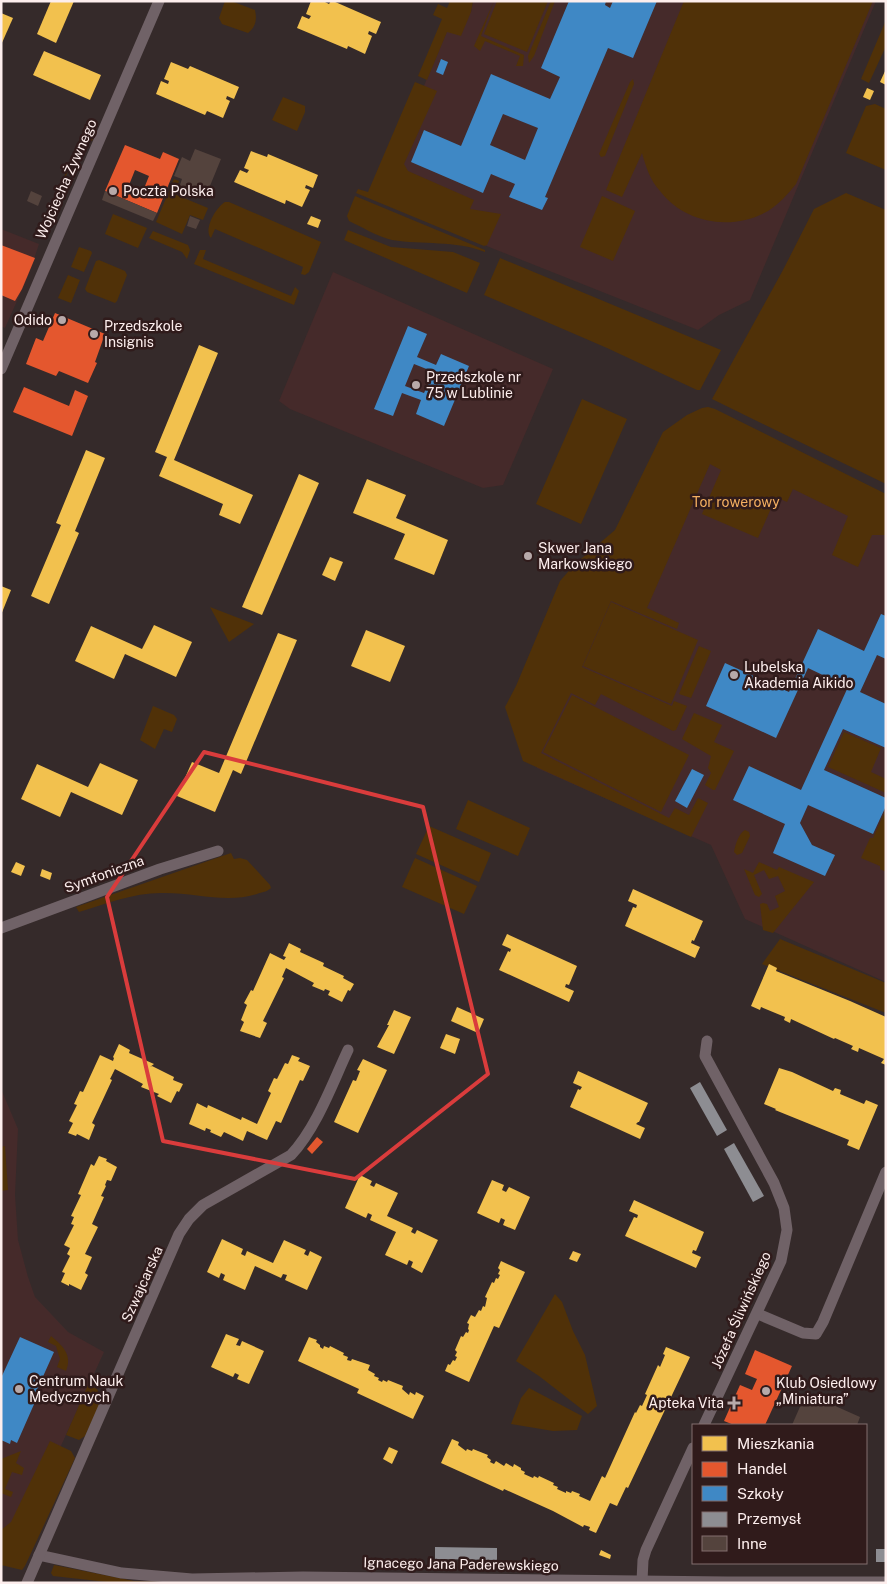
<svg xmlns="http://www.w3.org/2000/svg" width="887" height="1584" font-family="'Public Sans',sans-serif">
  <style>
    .built { fill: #452a2a }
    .green { fill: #503108 }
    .homes { fill: #f2c14e }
    .shops { fill: #e4572e; fill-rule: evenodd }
    .schools { fill: #3f88c5; fill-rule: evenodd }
    .industry { fill: #8d8d92 }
    .building { fill: #54433d }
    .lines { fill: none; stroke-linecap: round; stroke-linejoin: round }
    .minor { stroke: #706267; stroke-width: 11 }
    .marked { fill: none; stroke: #da3c3c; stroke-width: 4; stroke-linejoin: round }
    .poi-dot { fill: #b7a9a9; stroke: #301b1b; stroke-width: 2 }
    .labels { text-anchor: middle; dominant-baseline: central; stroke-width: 5; stroke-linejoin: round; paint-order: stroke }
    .street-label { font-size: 14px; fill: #fdeeed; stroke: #301b1b }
    .poi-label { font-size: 14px; fill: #fdeeed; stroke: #301b1b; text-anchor: start }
    .park-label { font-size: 14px; fill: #f5b061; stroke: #301b1b }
  </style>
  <rect width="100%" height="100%" fill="#352a2a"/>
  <g class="built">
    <path d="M473 1H876L750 300 719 315 698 330 494 249 376 200 447 31 471 12Z"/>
    <path d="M1 229 39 244 29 274 5 328 1 326Z"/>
    <path d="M333 272 553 369 503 485 483 488 290 409 279 401Z"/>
    <path d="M753 436 886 499V982L745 919 711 845 537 768 534 755 660 463Z"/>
    <path d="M1 1089 18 1129 15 1195 18 1240 28 1277 35 1297 68 1332 104 1352 19 1537 1 1539Z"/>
  </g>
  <g class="green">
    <path d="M225 1H231L255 10C257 19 256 27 248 33L222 24 219 18Z"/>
    <path d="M450 1H473L471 12 461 36 447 32 427 80 418 76 442 19 433 15 438 4 447 8Z"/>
    <path d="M494 1 481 36 524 55 523 66H516L520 56 485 41 480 51 474 46Z"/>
    <path d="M497 1H548L527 52 484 34Z"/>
    <path d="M551 1H555L534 56 529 63 528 56Z"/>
    <path d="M684 1H873L796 184C788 194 779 204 768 211 733 231 685 224 660 191 650 180 646 167 642 153L622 197 606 190Z"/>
    <path d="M886 20V46L869 83 861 79Z"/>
    <path d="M633 79 634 84 605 156 601 157 599 154 630 82Z"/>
    <path d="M415 82 437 91 404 164 408 171 474 200 470 209 501 214 487 245 484 246 356 193 358 189 368 192Z"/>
    <path d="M283 97 305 106V112L297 131 272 120Z"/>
    <path d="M875 104 886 109V170L846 153 866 106Z"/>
    <path d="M88 121 95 127V133L92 141 83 137 55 201 54 200Z"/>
    <path d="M174 179 179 181 174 194 208 208 203 220 190 215 182 234 156 222Z"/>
    <path d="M846 193 886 210V484L712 399 783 270 814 209Z"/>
    <path d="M355 196 485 250V252C455 240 423 245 392 240 378 237 362 227 349 221L347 216Z"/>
    <path d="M602 196 635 211 613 261 580 247Z"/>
    <path d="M225 202H229L321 242 309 272 305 275 301 274 303 267 215 229 211 238C203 230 216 207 225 202Z"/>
    <path d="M113 214 147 228 138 248 105 234Z"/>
    <path d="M348 230 391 247 453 252 480 263 467 293 344 240Z"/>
    <path d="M153 231 188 245 190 250 187 259 182 252 149 238Z"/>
    <path d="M79 247 91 251 92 253 84 272 71 267Z"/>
    <path d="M200 250H206L203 259 291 296 295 287 299 291 294 305 194 264Z"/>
    <path d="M500 258 721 350 700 390H697L607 348 484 295Z"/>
    <path d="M99 260 125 271 127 275 117 301 115 303 87 292 85 289 96 261Z"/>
    <path d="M68 275 80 280 71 303 58 298Z"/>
    <path d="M582 399 627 419 581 524 536 504Z"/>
    <path d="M708 407 715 409 886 494V535H872L858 567 832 555 848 516 793 489 787 502 776 497 758 538 702 514 721 470 710 464 647 608 679 623 677 629 611 601 582 667 672 706 674 701 687 706 676 730 673 731 601 694 595 705 571 693 541 753 669 818 675 808 689 815 698 798 708 803 691 837 523 761 505 707 516 686 560 581 574 565 615 530 663 432 687 415 702 408Z"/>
    <path d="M611 602 698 640 671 704 583 666Z"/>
    <path d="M210 607 254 624 229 642Z"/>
    <path d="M699 646 711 651 691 698 679 694Z"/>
    <path d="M572 695 689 755 661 812 543 752Z"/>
    <path d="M153 706 174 715 177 719 172 732 164 729 155 749 140 740Z"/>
    <path d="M694 713 722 725 714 742 734 751 715 790H713L705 785 711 773 708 768 711 756 682 739Z"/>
    <path d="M844 732 881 748 871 772 886 779V793L828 767Z"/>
    <path d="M468 800 530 828 518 856 456 829Z"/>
    <path d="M886 809V872L880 869V866L861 858 870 838H873Z"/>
    <path d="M429 826 491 853 479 882 416 854Z"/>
    <path d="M745 830 749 832 750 836 742 853 737 855 734 852C735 845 739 833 745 830Z"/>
    <path d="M231 853 234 859 240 858 247 860 270 885 271 888C267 892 262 892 257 894 225 904 194 892 161 893 133 893 105 904 79 912L76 907Z"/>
    <path d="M415 858 477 886 464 914 402 887Z"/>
    <path d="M759 862 777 870 779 867 814 882 773 933 763 930 760 904 763 903 767 904 770 911 779 907 775 896 785 891 778 876 769 879 764 870 754 875 762 894 759 897 755 895 744 869 753 873Z"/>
    <path d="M780 939 886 983V1013L762 964Z"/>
    <path d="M5 1146 8 1190 1 1191V1147Z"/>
    <path d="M555 1294 562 1302 573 1331 585 1355 597 1406 588 1414 539 1376 516 1361Z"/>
    <path d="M51 1336C62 1345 73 1355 66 1371L57 1367 60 1359 56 1346 48 1342Z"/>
    <path d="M88 1385 97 1389 102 1399 85 1436 79 1440 66 1435Z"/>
    <path d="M529 1388 582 1416 577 1430 553 1431 511 1424 521 1398Z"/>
    <path d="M50 1441 71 1451 75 1458 25 1566 22 1570 1 1565V1530L11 1522Z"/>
    <path d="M21 1451 16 1463 24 1468 22 1475 12 1472 5 1489 13 1492 11 1497 1 1493V1459Z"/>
    <path d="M54 1565 134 1581 188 1583H116L53 1576 51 1573Z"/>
  </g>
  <g class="homes">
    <path d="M51 1H74L56 43 37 34Z"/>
    <path d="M311 1H323L329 4 331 1H333L381 22 376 34 369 31 368 34 372 36 365 54 348 46 347 49 297 28 302 16 309 19 311 16 306 14Z"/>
    <path d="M1 13 13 18 1 45Z"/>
    <path d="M44 51 101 75 90 100 33 75Z"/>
    <path d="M171 62 188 69 190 66 239 87 234 99 227 96 226 99 230 101 223 118 207 111 205 115 156 94 161 81 168 84 169 81 164 79Z"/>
    <path d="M886 69V85L880 82Z"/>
    <path d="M867 88 874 91 870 100 863 97Z"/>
    <path d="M251 151 267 157 268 154 318 175 313 188 306 185 305 188 310 190 302 207 286 200 285 204 234 182 240 170 247 173 249 170 244 168Z"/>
    <path d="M311 216 321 220 318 228 307 224Z"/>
    <path d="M199 345 218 353 174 460 253 495 240 524 219 515 223 504 159 476 167 457 155 452Z"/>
    <path d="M86 450 105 458 75 531 79 533 49 604 31 596 61 525 56 523Z"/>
    <path d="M299 474 319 483 262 615 242 607Z"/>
    <path d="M367 479 406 495 396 518 448 540 434 575 394 559 405 534 353 513Z"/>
    <path d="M330 557 343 562 335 581 322 575Z"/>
    <path d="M1 586 11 590 1 615Z"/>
    <path d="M154 625 192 642 176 677 125 654 114 679 75 661 91 626 142 649Z"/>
    <path d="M366 630 405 646 390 682 351 666Z"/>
    <path d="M278 633 297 640 241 774 233 770 215 812 177 796 192 762 219 773Z"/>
    <path d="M100 763 138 780 122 815 71 792 60 817 21 799 37 764 88 787Z"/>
    <path d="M16 862 25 866 21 876 11 872Z"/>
    <path d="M42 869 52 873 50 880 40 876Z"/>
    <path d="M633 889 703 921 694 941 692 940 691 943 700 947 695 958 625 926 633 907 636 908 637 905 628 901Z"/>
    <path d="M507 934 577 966 569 985 566 984 565 987 574 991 569 1002 499 970 508 951 510 952 511 949 502 945Z"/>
    <path d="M289 943 301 949 300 952 324 963 323 966 344 976 343 978 354 984 350 991 348 990 342 1002 328 995 330 991 325 989 324 991 312 986 314 983 286 968 282 977 284 978 263 1021 267 1023 260 1038 240 1031 244 1022 241 1020 247 1005 244 1003 251 990 253 991 270 953 284 960 286 957 283 956Z"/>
    <path d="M769 964 777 968 776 971 850 1001 886 1017V1065L881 1063 884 1059 859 1048 858 1052 851 1049 853 1046 835 1038 834 1039 791 1019 790 1023 784 1020 785 1017 761 1007 760 1010 751 1006Z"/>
    <path d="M457 1007 484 1019 478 1033 451 1021Z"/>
    <path d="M394 1010 411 1017 394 1054 377 1047 389 1025H387Z"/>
    <path d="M446 1034 460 1039 455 1054 440 1048Z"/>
    <path d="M119 1044 130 1050 129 1053 154 1064 150 1067 152 1066 174 1077 173 1080 183 1084 179 1092 177 1091 171 1103 157 1096 159 1094 141 1087 143 1084 115 1069 110 1079 112 1080 92 1123 95 1125 89 1140 77 1134 76 1136 68 1133 73 1123 69 1121 77 1105 74 1104 80 1091 83 1092 100 1055 113 1061 114 1058 113 1057Z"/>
    <path d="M292 1055 300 1058 298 1061 310 1066 303 1081 300 1080 281 1123 276 1121 267 1140 247 1131 243 1141 224 1132 221 1137 210 1132 211 1130 206 1128 205 1131 189 1124 197 1103 207 1108 208 1105 241 1120 242 1117 257 1124 271 1093 268 1091 274 1078 277 1079 285 1063 288 1064Z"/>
    <path d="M363 1059 387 1070 358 1133 334 1122 353 1080 356 1081 360 1071 357 1070Z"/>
    <path d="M779 1068 792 1072 833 1091 835 1088 841 1090 840 1094 864 1104 866 1100 878 1105 859 1150 847 1145 849 1140 775 1110 776 1109 764 1104Z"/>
    <path d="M578 1071 648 1103 639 1122H638L636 1124 645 1128 640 1139 570 1107 578 1089 580 1090 582 1087 573 1083Z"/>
    <path d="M99 1156 107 1159 106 1161 117 1167 111 1181 107 1180 105 1185 106 1186 101 1196 104 1197 92 1224 98 1227 85 1254 92 1257 85 1273 88 1275 81 1290 69 1284V1286L61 1282 65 1273 62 1272 70 1256 67 1254 70 1248 64 1245 74 1225 71 1224 74 1217 71 1216 81 1195 78 1194 91 1164 94 1166Z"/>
    <path d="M360 1175 372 1181 370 1185 374 1187 376 1183 398 1193 387 1216 413 1228 411 1232 415 1234 417 1230 438 1240 422 1273 411 1267 413 1262 409 1260 407 1265 385 1255 396 1232 370 1220 372 1215 368 1213 366 1218 345 1208Z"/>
    <path d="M492 1180 504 1185 502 1190 506 1192 509 1187 530 1197 515 1230 503 1225 505 1220 501 1218 499 1223 477 1213Z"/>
    <path d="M634 1200 704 1232 696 1251 693 1250 692 1253 701 1257 696 1268 625 1236 634 1217 637 1218 638 1215 629 1211Z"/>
    <path d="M222 1239 243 1249 241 1254 245 1256 247 1251 273 1263 284 1240 306 1250 304 1254 308 1256 310 1251 322 1257 307 1290 285 1280 287 1275 283 1274 281 1278 255 1266 245 1290 223 1280 225 1275 221 1273 219 1278 207 1272Z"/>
    <path d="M573 1251 581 1254 577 1262 569 1259Z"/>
    <path d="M501 1261 525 1272 499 1328 494 1326 469 1382 445 1371 448 1364 450 1365 453 1360 455 1361 457 1357 455 1356 457 1352 455 1350 461 1336 463 1337 466 1332 468 1333 469 1330 468 1329 469 1324 467 1323 471 1315 475 1317 479 1310 481 1311 483 1306 485 1307 487 1298 485 1297 492 1282 494 1283 496 1278 498 1279 500 1275 498 1274 500 1270 498 1268Z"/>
    <path d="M226 1334 239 1339 236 1345 240 1346 242 1341 264 1351 249 1384 237 1379 239 1375 235 1373 233 1377 211 1367Z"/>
    <path d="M309 1337 317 1340 316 1342 320 1345V1347L323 1349 324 1346 329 1348 330 1346 344 1353 343 1355 348 1357 347 1360 351 1361 352 1359 370 1365 368 1370 375 1374 374 1376 379 1378 378 1380 382 1382 383 1380 387 1382 388 1380 403 1386 402 1389 409 1395 410 1392 415 1395 416 1392 424 1396 413 1419 357 1393 359 1389 298 1361Z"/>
    <path d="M666 1347 690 1357 628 1488 626 1487 617 1506 610 1503 596 1533 589 1530 590 1527 584 1525 583 1527 553 1511 504 1489 503 1491 441 1463 452 1439 459 1442 458 1445 466 1451 467 1449 472 1451 473 1449 488 1455 487 1457 491 1460 490 1462 494 1464 496 1461 504 1466 506 1463 513 1467 514 1464 521 1468V1470L525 1472 524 1474 533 1478 534 1476 538 1478 539 1476 554 1483 553 1485 558 1487 557 1489 566 1493V1491L571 1493 572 1491 580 1494 579 1496 590 1501 602 1476 605 1478 635 1412 636 1413 640 1405 642 1406 647 1395 645 1394 658 1365 660 1367 665 1355 663 1354Z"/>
    <path d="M389 1447 398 1451 392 1464 383 1459Z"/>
    <path d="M601 1550 611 1555 610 1559 599 1555Z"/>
  </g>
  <g class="shops">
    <path d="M125 145 160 159 163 152 179 159 157 213 105 191ZM135 170 149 176 143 191 129 185Z"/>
    <path d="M1 245 35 258 22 289 15 301 1 295Z"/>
    <path d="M55 313 105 334 95 362 97 363 88 383 59 371 56 376 26 364 36 338 43 341Z"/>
    <path d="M24 387 69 406 75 390 88 396 72 436 13 412Z"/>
    <path d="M317 1137 323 1142 312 1154 307 1149Z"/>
    <path d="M755 1350 792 1366 765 1425H734L724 1421 740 1385 752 1390 757 1379 745 1374Z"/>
  </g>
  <g class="schools">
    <path d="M569 1H606L605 5 610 8 613 1H657L633 58 608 48 545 197 548 198 542 210 509 197 515 184 491 174 483 193 411 162 424 130 461 146 491 74 550 99 560 77 541 68ZM503 114 538 128 525 160 490 145Z"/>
    <path d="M441 59 448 62 443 75 436 72Z"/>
    <path d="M408 326 427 334 417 357 436 365 441 354 469 366 444 426 416 414 421 400 402 393 393 416 374 409ZM414 364 434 372 424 393 405 386Z"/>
    <path d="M881 614 886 616V659L877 655 860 692 886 704V748L843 729 824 770 886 798V806L873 834 808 805 800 823 812 845 835 855 825 876 773 853 785 824 733 800 749 766 801 790 848 687 808 668 776 738 706 706 725 663 789 692 818 629 864 651Z"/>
    <path d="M692 769 704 775 687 808 675 801Z"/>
    <path d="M20 1337 54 1352 32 1401 35 1402 17 1443 11 1440 10 1444 1 1440V1378Z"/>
  </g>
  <g class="industry">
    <path d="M700 1082 727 1130 717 1136 690 1088Z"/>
    <path d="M734 1143 764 1196 753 1202 724 1149Z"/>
    <path d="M435 1547 497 1548V1560L435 1559Z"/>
    <rect x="876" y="1549" width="10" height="13"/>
  </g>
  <g class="building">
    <path d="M195 149 221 159 205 198 179 188 182 179 174 176 182 157 190 161Z"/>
    <path d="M31 191 42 196 38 206 27 201Z"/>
    <path d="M105 191 157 213 153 221 102 200Z"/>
    <path d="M190 216 200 220 196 229 187 226Z"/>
    <path d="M806 1393 860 1417 857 1425H792Z"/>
  </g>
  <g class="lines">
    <g class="minor">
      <path d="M1 369 159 1"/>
      <path d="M1 928 160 869 218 851"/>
      <path d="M758 1314 803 1333 816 1334 823 1322 886 1172"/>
      <path d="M704 1425 781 1261 787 1230 784 1208 774 1183 705 1056 707 1041"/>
      <path d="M39 1555 122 1573 192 1579 303 1577 727 1582H886"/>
      <path d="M642 1581 643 1560 646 1550 693 1448"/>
      <path d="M27 1583 179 1234 189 1219 203 1205 291 1155C317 1127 332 1084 348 1050"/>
    </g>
  </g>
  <path class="marked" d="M204 752 423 807 488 1074 355 1179 163 1141 107 897Z"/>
  <g class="poi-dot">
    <circle cx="113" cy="191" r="5"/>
    <circle cx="62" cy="320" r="5"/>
    <circle cx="94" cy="334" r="5"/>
    <circle cx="416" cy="385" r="5"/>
    <circle cx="528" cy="556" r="5"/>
    <circle cx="734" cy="675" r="5"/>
    <circle cx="19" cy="1389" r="5"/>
    <circle cx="766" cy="1391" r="5"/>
    <path d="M731.5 1395.5h5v5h5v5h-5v5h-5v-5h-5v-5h5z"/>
  </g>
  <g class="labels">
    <g class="street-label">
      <text transform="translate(66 179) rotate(-66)">Wojciecha Żywnego</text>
      <text transform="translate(104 874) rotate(-20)">Symfoniczna</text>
      <text transform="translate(142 1284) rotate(-66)">Szwajcarska</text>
      <text transform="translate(741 1310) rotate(-66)">Józefa Śliwińskiego</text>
      <text transform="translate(461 1564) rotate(1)">Ignacego Jana Paderewskiego</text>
    </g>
    <g class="poi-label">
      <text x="123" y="191">Poczta Polska</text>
      <text x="52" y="320" text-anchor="end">Odido</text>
      <text x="104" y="326">Przedszkole<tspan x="104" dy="16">Insignis</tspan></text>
      <text x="426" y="377">Przedszkole nr<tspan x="426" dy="16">75 w Lublinie</tspan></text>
      <text x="538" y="548">Skwer Jana<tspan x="538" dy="16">Markowskiego</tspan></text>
      <text x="744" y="667">Lubelska<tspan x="744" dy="16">Akademia Aikido</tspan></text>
      <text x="29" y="1381">Centrum Nauk<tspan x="29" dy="16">Medycznych</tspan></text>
      <text x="776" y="1383">Klub Osiedlowy<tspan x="776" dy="16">„Miniatura”</tspan></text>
      <text x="724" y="1403" text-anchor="end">Apteka Vita</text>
    </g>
    <g class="park-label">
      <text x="736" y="502">Tor rowerowy</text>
    </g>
  </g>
  <rect width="887" height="1584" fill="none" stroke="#fdeeed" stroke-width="5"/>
  <rect x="692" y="1424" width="175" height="140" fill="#301b1b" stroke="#826f6f"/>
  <rect x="702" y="1436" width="25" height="15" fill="#f2c14e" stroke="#826f6f"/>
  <text x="737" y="1449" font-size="15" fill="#fdeeed">Mieszkania</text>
  <rect x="702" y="1462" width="25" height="15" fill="#e4572e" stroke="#826f6f"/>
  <text x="737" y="1474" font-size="15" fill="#fdeeed">Handel</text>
  <rect x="702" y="1486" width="25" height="15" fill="#3f88c5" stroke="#826f6f"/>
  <text x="737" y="1499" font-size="15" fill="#fdeeed">Szkoły</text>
  <rect x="702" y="1512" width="25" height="15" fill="#8d8d92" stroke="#826f6f"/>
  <text x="737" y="1524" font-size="15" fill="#fdeeed">Przemysł</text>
  <rect x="702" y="1536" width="25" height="15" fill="#54433d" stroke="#826f6f"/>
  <text x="737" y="1549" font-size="15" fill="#fdeeed">Inne</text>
</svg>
